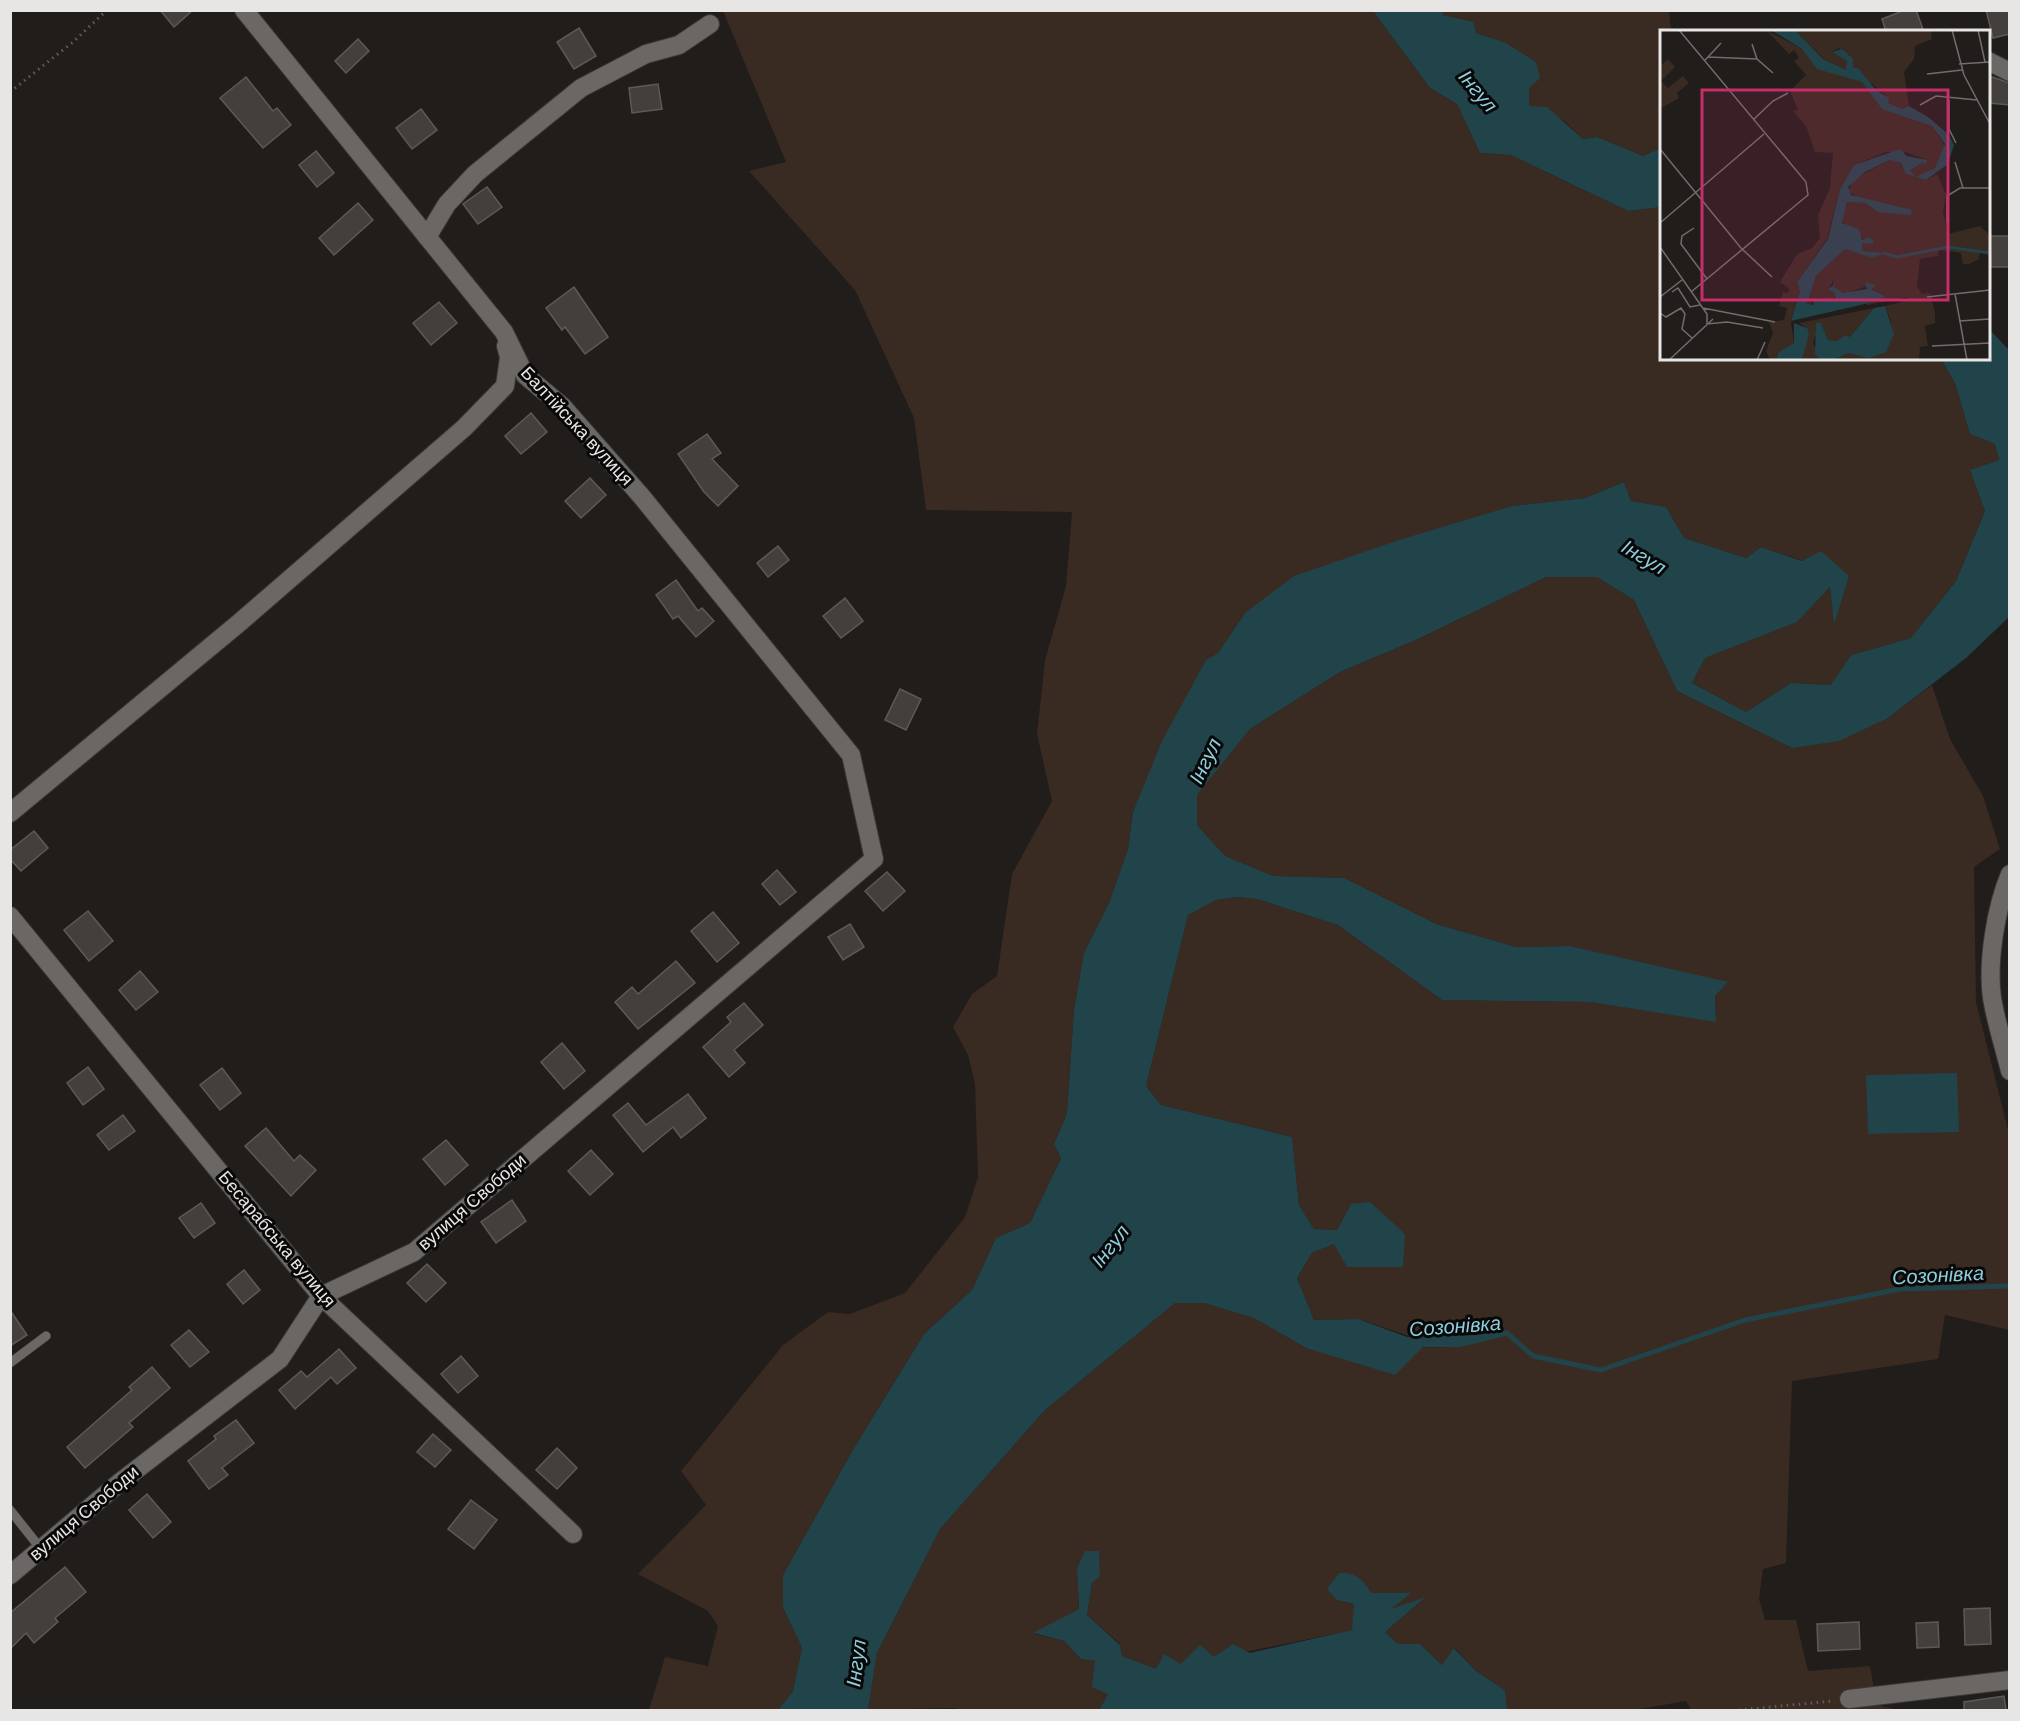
<svg xmlns="http://www.w3.org/2000/svg" width="2020" height="1721" font-family="Arial,sans-serif">
  <style>
    .green { fill: #392a22 }
    .water { fill: #21444a }
    .lines { fill: none; stroke-linecap: round; stroke-linejoin: round }
    .stream { stroke: #21444a; stroke-width: 5 }
    .building { fill: #433f3d; stroke: #5d5956; stroke-width: 1.5 }
    .service-casing { stroke: #3b3837; stroke-width: 10 }
    .minor-casing { stroke: #3b3837; stroke-width: 20 }
    .path { stroke: #615e5d; stroke-width: 3; stroke-dasharray: 1.5 4.5; stroke-linecap: butt }
    .service { stroke: #6b6764; stroke-width: 9 }
    .minor { stroke: #6b6764; stroke-width: 18 }
    .labels { text-anchor: middle; dominant-baseline: central; stroke-width: 6; stroke-linejoin: round; paint-order: stroke }
    .street-label { font-size: 18px; fill: #e8e6e5; stroke: #090707 }
    .water-label { font-size: 20px; font-style: italic; fill: #8bcfdd; stroke: #090707 }
    .inset-river { fill: none; stroke: #21444a; stroke-width: 3 }
    .inset-road { fill: none; stroke: #706d6c; stroke-width: 1.5 }
    .view { fill: #c62d69; fill-opacity: 0.15; stroke: #c62d69; stroke-width: 3 }
    .inset-edge { fill: none; stroke: #e8e6e5; stroke-width: 3 }
  </style>
  <rect width="100%" height="100%" fill="#201d1b"/>
  <g class="green">
    <path d="M1444 10 1669 11 1671 31 1662 32 1661 148 1643 156 1597 137 1583 139 1564 121 1529 106V88L1504 42 1476 33 1442 15Z"/>
    <path d="M723 11H1373L1430 88 1457 104 1480 153 1511 155 1628 211 1661 207 1662 358 1941 359 1955 383 1970 434 1995 444 1999 460 1970 470 1985 511 1956 581 1911 638 1851 655 1832 685 1791 683 1746 712 1692 683 1705 658 1797 622 1830 587 1834 623 1849 576 1761 547 1746 558 1684 538 1666 507 1631 501 1624 482 1585 498 1512 506 1245 613 1218 653 1206 660 1133 812 1128 849 1109 903 1084 954 1074 1010 1067 1113 1054 1144 1061 1158 1030 1223 996 1238 972 1290 924 1334 854 1448 783 1575V1607L802 1648 793 1691 778 1710H649L665 1657 708 1666 718 1626 708 1611 638 1574 706 1505 681 1471 783 1345 828 1312 850 1314 905 1293 965 1217 978 1177 975 1084 968 1055 953 1027 972 994 997 976 1012 874 1052 801 1037 734 1045 660 1066 586 1072 512 926 510 914 418 855 290 749 171 786 162Z"/>
    <path d="M1546 577H1597L1634 600 1677 691 1792 748 1888 718 1932 685 1950 739 1983 796 2000 849 1974 867 1976 1002 2009 1134V1330L1945 1315 1938 1359 1792 1381 1786 1563 1763 1569 1759 1599 1765 1620H1796L1808 1671 1870 1666 1877 1705 1899 1710H1691L1686 1701 1634 1710H1505L1507 1709 1505 1690 1476 1671 1455 1648 1442 1665 1420 1644H1398L1385 1632 1424 1599 1389 1610 1410 1593 1337 1600 1354 1604 1353 1630 1157 1670 1122 1656 1120 1644 1087 1615 1092 1583 1100 1575 1098 1551 1085 1552 1077 1568 1079 1609 1034 1634 1064 1641 1081 1659 1095 1661 1108 1694 1099 1710H962L954 1708 868 1710 877 1653 940 1529 1045 1410 1175 1303H1204L1254 1318 1306 1348 1461 1347 1509 1334 1412 1337 1358 1319 1314 1320 1297 1278 1312 1253 1334 1244 1351 1204 1337 1230 1314 1229 1299 1205 1292 1137 1161 1105 1146 1086 1188 915 1216 900 1238 897 1257 899 1338 925 1442 1000 1591 1002 1716 1021 1715 996 1727 983 1570 946 1516 947 1436 924 1344 878 1273 876 1225 856 1197 825V795L1250 729 1340 672 1418 639Z"/>
  </g>
  <g class="water">
    <path d="M1373 11H1444L1442 15 1473 22 1476 33 1504 42 1536 62 1540 78 1529 88V106L1547 107 1583 139 1597 137 1643 156 1661 148V207L1628 211 1511 155 1480 153 1457 104 1430 88Z"/>
    <path d="M1989 329 2009 350V617L1966 658 1888 718 1839 741 1792 748 1677 691 1634 600 1597 577H1546L1418 639 1340 672 1250 729 1197 795V825L1225 856 1273 876 1344 878 1436 924 1516 947 1570 946 1728 982 1715 996 1716 1022 1591 1002 1442 1000 1338 925 1257 899 1238 897 1216 900 1188 915 1146 1086 1161 1105 1292 1137 1299 1205 1314 1229 1337 1230 1351 1204 1370 1202 1405 1234 1403 1267H1347L1334 1244 1312 1253 1297 1278 1314 1320 1358 1319 1407 1337 1514 1334 1461 1347H1423L1395 1375 1306 1348 1254 1318 1204 1303H1175L1045 1410 940 1529 877 1653 868 1710H778L793 1691 802 1648 783 1607V1575L854 1448 924 1334 972 1290 996 1238 1030 1223 1061 1158 1054 1144 1067 1113 1074 1010 1084 953 1109 903 1128 849 1133 812 1162 741 1206 660 1218 653 1245 613 1294 576 1399 540 1512 506 1585 498 1624 482 1631 501 1666 507 1684 538 1746 558 1761 547 1802 561 1821 551 1849 576 1834 625 1830 587 1797 622 1705 658 1692 683 1746 712 1791 683 1831 685 1851 655 1911 638 1956 581 1985 511 1970 470 1999 460 1995 444 1970 434 1955 383 1941 359 1988 358Z"/>
    <path d="M1957 1073 1959 1132 1868 1134 1866 1075Z"/>
    <path d="M1085 1551H1099L1100 1576 1092 1583 1087 1615 1120 1645 1122 1656 1156 1669 1164 1654 1181 1664 1200 1645 1214 1657 1233 1644 1250 1653 1352 1630 1354 1604 1337 1600 1327 1589 1339 1573C1356 1572 1363 1579 1371 1593H1411L1391 1609 1426 1597 1385 1632 1398 1644H1420L1442 1665 1454 1648 1476 1671 1505 1690 1507 1709 1099 1710 1108 1694 1092 1687 1095 1661 1081 1659 1064 1641 1033 1633 1079 1609 1077 1568Z"/>
  </g>
  <g class="lines">
    <path class="stream" d="M1482 1336 1507 1333 1533 1356 1601 1370 1745 1320 1900 1289 2010 1286"/>
  </g>
  <g class="building">
    <path d="M160 10H193L174 27Z"/>
    <path d="M1905 10H1916L1924 32H1886L1882 19Z"/>
    <path d="M1986 10H2010V34L1993 38Z"/>
    <path d="M579 28 596 56 574 69 557 42Z"/>
    <path d="M358 39 369 51 346 73 335 61Z"/>
    <path d="M1989 76 2010 83V105L1989 103Z"/>
    <path d="M246 77 273 111 277 108 291 125 263 148 220 98Z"/>
    <path d="M658 84 662 109 632 113 629 88Z"/>
    <path d="M421 109 437 130 412 149 396 128Z"/>
    <path d="M316 151 334 173 317 187 299 165Z"/>
    <path d="M487 187 502 207 478 224 463 204Z"/>
    <path d="M358 203 373 220 334 255 319 238Z"/>
    <path d="M1990 236H2010V267H1991Z"/>
    <path d="M574 287 608 337 585 354 565 327 562 330 546 308Z"/>
    <path d="M439 302 457 323 431 345 413 323Z"/>
    <path d="M531 413 547 432 521 454 505 436Z"/>
    <path d="M707 434 721 453 712 459 738 486 718 506 704 492 678 454Z"/>
    <path d="M590 478 606 495 581 518 565 501Z"/>
    <path d="M778 546 789 560 768 577 757 563Z"/>
    <path d="M676 580 698 611 702 608 714 621 696 637 678 616 673 619 656 595Z"/>
    <path d="M845 598 863 621 841 638 823 616Z"/>
    <path d="M900 689 921 699 906 730 885 720Z"/>
    <path d="M34 831 48 848 21 871 10 859V850Z"/>
    <path d="M777 870 796 892 780 905 762 884Z"/>
    <path d="M887 872 905 891 883 911 865 891Z"/>
    <path d="M88 911 113 941 89 961 64 930Z"/>
    <path d="M713 912 739 943 717 962 691 931Z"/>
    <path d="M850 924 864 947 843 960 828 937Z"/>
    <path d="M676 961 695 983 638 1029 615 1002 632 987 638 994Z"/>
    <path d="M140 971 158 992 136 1010 119 990Z"/>
    <path d="M744 1003 763 1025 734 1050 745 1063 729 1077 703 1047 731 1022 727 1017Z"/>
    <path d="M562 1043 585 1071 564 1089 541 1062Z"/>
    <path d="M88 1067 104 1089 83 1105 67 1083Z"/>
    <path d="M222 1068 241 1093 220 1110 200 1085Z"/>
    <path d="M688 1094 706 1118 681 1138 673 1127 643 1152 613 1115 628 1103 646 1125Z"/>
    <path d="M123 1115 135 1131 109 1150 97 1135Z"/>
    <path d="M266 1128 294 1161 300 1155 316 1170 291 1196 245 1146Z"/>
    <path d="M446 1140 468 1165 445 1185 423 1159Z"/>
    <path d="M591 1150 613 1174 590 1195 568 1171Z"/>
    <path d="M512 1200 526 1221 496 1243 481 1222Z"/>
    <path d="M201 1203 215 1223 194 1238 179 1218Z"/>
    <path d="M427 1264 446 1283 426 1302 407 1283Z"/>
    <path d="M244 1270 260 1290 243 1304 227 1284Z"/>
    <path d="M10 1310 27 1335 10 1346Z"/>
    <path d="M189 1330 209 1352 190 1367 171 1345Z"/>
    <path d="M339 1349 356 1368 337 1384 331 1377 295 1409 279 1390 301 1371 307 1377Z"/>
    <path d="M461 1356 478 1376 458 1393 441 1374Z"/>
    <path d="M152 1367 170 1388 129 1423 133 1427 85 1468 67 1447 132 1390 129 1387Z"/>
    <path d="M236 1420 254 1443 222 1468 228 1475 209 1489 188 1461 216 1439 214 1436Z"/>
    <path d="M433 1434 451 1450 435 1467 417 1452Z"/>
    <path d="M557 1448 577 1468 557 1489 536 1470Z"/>
    <path d="M147 1494 171 1522 153 1538 129 1510Z"/>
    <path d="M471 1500 497 1520 474 1549 448 1529Z"/>
    <path d="M65 1567 86 1592 55 1618 58 1622 34 1643 26 1633 10 1649V1613Z"/>
    <path d="M1990 1608 1991 1644 1965 1645 1964 1609Z"/>
    <path d="M1859 1622 1860 1649 1818 1651 1817 1624Z"/>
    <path d="M1938 1622 1939 1647 1917 1648 1916 1623Z"/>
    <path d="M2004 1696 2006 1710H1964V1702Z"/>
  </g>
  <g class="lines">
    <defs>
      <g id="service">
        <path d="M10 1363 46 1336"/>
        <path d="M10 1510 41 1549"/>
      </g>
      <g id="minor">
        <path d="M1988 61 2010 72"/>
        <path d="M427 237 447 204 475 174 581 88 646 54 679 45 710 24"/>
        <path d="M10 813 239 623 464 428 505 386 509 357 506 346"/>
        <path d="M2010 874C1996 907 1987 962 1992 998 1996 1022 2004 1047 2010 1071"/>
        <path d="M10 916 321 1296 573 1534"/>
        <path d="M10 1575 119 1483 280 1359 321 1296 414 1252 874 859 851 755 642 497 563 407 525 375 504 332 244 10"/>
        <path d="M1849 1699 2010 1680"/>
      </g>
    </defs>
    <use href="#service" class="service-casing"/>
    <use href="#minor" class="minor-casing"/>
    <g class="path">
      <path d="M10 92 73 42 107 10"/>
      <path d="M1739 1710 1833 1701"/>
    </g>
    <use href="#service" class="service"/>
    <use href="#minor" class="minor"/>
  </g>
  <g class="labels">
    <g class="street-label">
      <text transform="translate(577 426) rotate(47)">Балтійська вулиця</text>
      <text transform="translate(472 1202) rotate(-41)">вулиця Свободи</text>
      <text transform="translate(277 1239) rotate(50)">Бесарабська вулиця</text>
      <text transform="translate(84 1513) rotate(-40)">вулиця Свободи</text>
    </g>
    <g class="water-label">
      <text transform="translate(1478 91) rotate(50)">Інгул</text>
      <text transform="translate(1644 557) rotate(31)">Інгул</text>
      <text transform="translate(1205 761) rotate(-64)">Інгул</text>
      <text transform="translate(1110 1246) rotate(-52)">Інгул</text>
      <text transform="translate(1938 1275) rotate(-3)">Созонівка</text>
      <text transform="translate(1455 1326) rotate(-4)">Созонівка</text>
      <text transform="translate(856 1663) rotate(-83)">Інгул</text>
    </g>
  </g>
  <g transform="translate(1660 30)">
    <rect width="330" height="330" fill="#201d1b"/>
    <path d="M106 0 142 19 152 31 202 52 226 79 272 96 285 116 275 138 255 147 248 143 250 140 267 130 245 122H226L194 135 180 159 167 209 137 252 140 261 131 291 134 313 119 322 116 330H110L106 321 113 303 109 292 124 290 127 278 119 276 123 262 128 263 129 258 120 252 137 224 152 218 160 208 158 185 170 158 173 123 155 122 146 96 133 81 138 80 130 61 146 45 134 31 139 28 134 20 129 24ZM135 0H271L272 9 255 16 254 29 244 42 249 76 242 79 228 73 225 65 193 38 179 18 172 22 187 31V41L164 29ZM8 29 15 37 1 51 8 58 23 46 29 53 17 63 19 68 0 79V36ZM230 130 241 133 246 144 266 150 277 144 286 164 283 182 288 204 320 196 330 205V225L320 222 319 229 309 234H303L301 223 279 220 278 226 260 229 257 257 262 264 270 263 275 283V293L265 296 268 316 260 317 259 330H173L188 323 209 327 231 292 225 276 249 270 247 267 208 275 201 272 225 266 207 256 183 264 174 257V249L169 259 175 263 174 271 158 268 153 269 151 277 147 274 156 246 185 219 201 224 222 223 202 221 200 216 205 210 182 192 187 172 205 173 218 182H251L197 167 188 161 194 149ZM214 278 190 307 177 311 168 310 161 293 153 313 161 330H142L147 298 139 293Z" fill="#392a22"/>
    <path d="M111 0H135L163 29 186 40 187 31 172 22 182 19 193 29V38H198L216 60 229 68 228 73 242 79 249 76 268 87 289 105 294 115 288 134 266 150 246 144 241 133 230 130 205 142 188 157 191 165 252 180 251 185 218 182 205 173 187 172 182 193 199 199 202 210 209 207 213 211V214L202 213V221L226 223 212 228 185 219 156 246 147 274 153 275 154 268 175 271V263L168 259 173 256 174 249V257L183 263 207 259 205 252 216 255 211 259 225 266 222 270 131 291 140 261 137 252 168 209 180 159 194 135 240 119 247 126 267 130 265 136 264 132 250 140 255 147 275 138 285 114 272 96 222 79 202 52 157 39 142 19ZM225 276 234 304 226 322 209 328 188 323 173 330H161L155 324 156 293H161L168 310 177 311 186 305 190 307 214 278ZM134 293 147 298 149 303 142 330H116L119 322 134 313Z" fill="#21444a"/>
    <path class="inset-river" d="M223 223 237 227 288 217 330 223"/>
    <path class="inset-road" d="M19 0 146 152 148 165 31 262M292 0 304 45 330 94M318 0 325 32M92 14 97 29 113 43M48 27 61 13M45 30 48 27 97 29M299 34 330 32M267 44 302 40M289 70V99L296 113M260 75 276 66 317 70M94 89 113 71 128 63M0 119 81 218 112 247M295 132 303 158M0 193 104 104M287 193V166L300 158H330M34 198 22 206 21 214 47 249M0 217 47 284V294L67 292 103 298M12 262 18 258 30 277 40 275M295 264 307 330M0 267 22 250M267 267 330 260M43 278 115 292M0 283 6 287 21 278 25 284 22 299 32 308M299 291 330 289M272 316 330 313M9 330 53 289M97 330 105 312"/>
    <path class="view" d="M42 60H288V270H42Z"/>
    <rect width="330" height="330" class="inset-edge"/>
  </g>
  <rect width="2020" height="1721" fill="none" stroke="#e8e6e5" stroke-width="24"/>
</svg>
